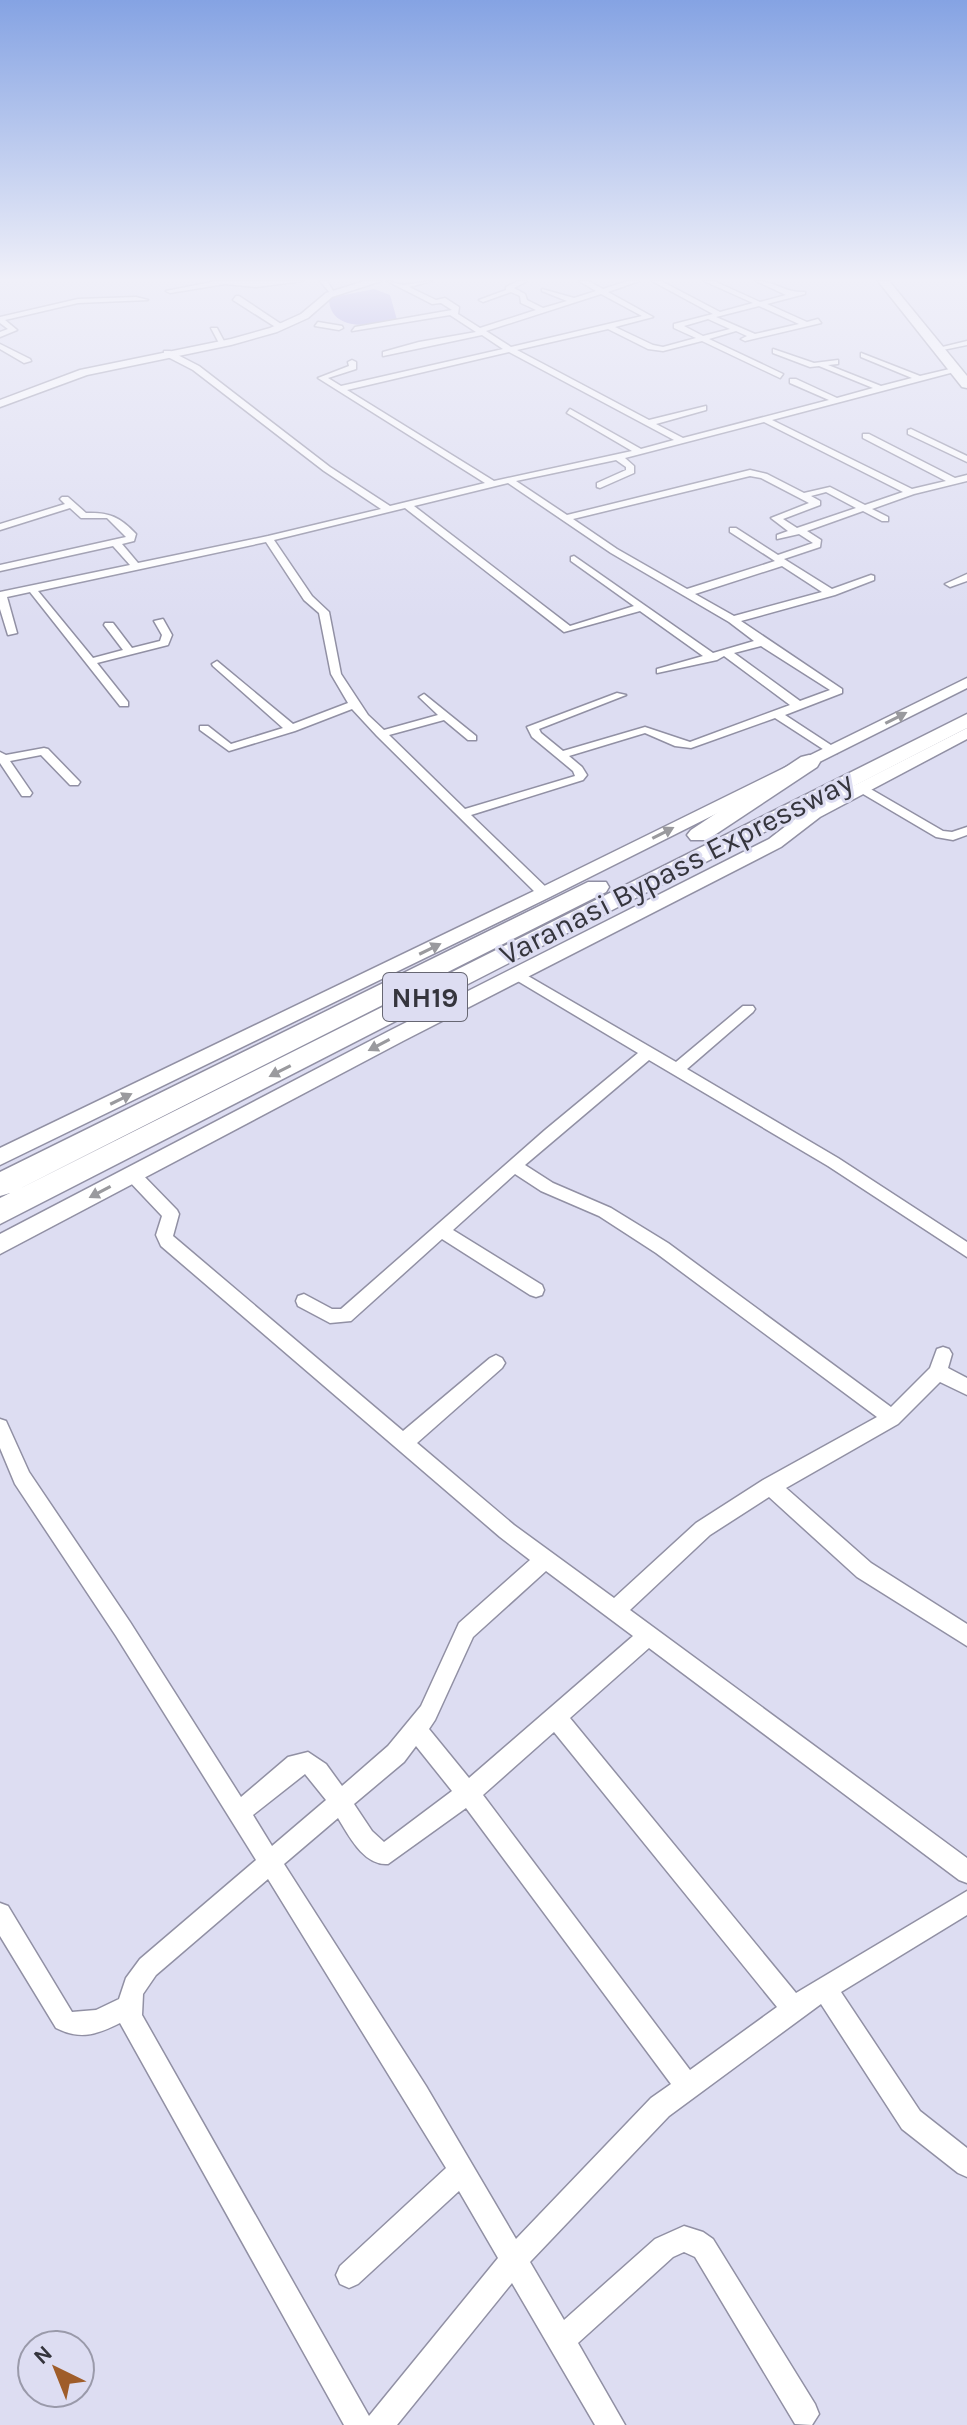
<svg xmlns="http://www.w3.org/2000/svg" width="967" height="2425" font-family="Karla,sans-serif">
  <style>
    .water { fill: #908adc }
    .lines { fill: none; stroke-linecap: round; stroke-linejoin: round }
    .street-casing { stroke: #9190a4; stroke-width: 3 }
    .secondary-casing { stroke: #9190a4; stroke-width: 3 }
    .primary-casing { stroke: #9190a4; stroke-width: 3 }
    .highway-casing { stroke: #9190a4; stroke-width: 3 }
    .street { fill: #fff; fill-rule: evenodd }
    .secondary { fill: #fff; fill-rule: evenodd }
    .primary { fill: #fff; fill-rule: evenodd }
    .highway { fill: #fff; fill-rule: evenodd }
    .oneway { fill: #9a9a9e }
    .labels { text-anchor: middle; dominant-baseline: central; stroke-width: 6; stroke-linejoin: round; paint-order: stroke }
    .shield { fill: #ddddf2; stroke: #676773; stroke-width: 2 }
    .shield-label { font-size: 28px; font-weight: bold; fill: #35353d }
    .street-label { font-size: 30px; fill: #35353d; stroke: #ddddf2 }
  </style>
  <rect width="100%" height="100%" fill="#ddddf2"/>
  <path class="water" d="M374 289 390 295 397 320C375 326 329 333 329 298Z"/>
  <g class="lines">
    <defs>
      <g id="street">
        <path d="M217 281H303L256 287 225 284 170 293 166 291Z"/>
        <path d="M320 281H327L335 294H331Z"/>
        <path d="M387 281 403 285 432 281 409 287 436 300 445 298 459 307 458 314 480 328 536 310 521 303 520 296 511 292 483 302 479 300 506 290V287L518 281H527L514 288 525 294 527 300 543 308 567 301 542 291V289L574 298 596 291 579 281H588L603 289 628 281H639L608 292 653 317 615 327 653 345 663 347 696 338 674 328V324L713 314 652 281H661L720 312 753 303 704 281H714L760 302 786 295 756 281C776 281 784 293 805 292V294L767 304 807 322 818 319 821 323 745 341 741 339 747 336 736 331 709 339 783 374 780 378 702 341 663 351 648 349 608 329 517 350 649 420 706 406V410L656 424 683 438 829 400 790 383V379H796L837 398 873 388 819 366 810 367 773 353V349L814 363 838 360V364L828 365 881 386 912 378 861 357V353L920 376 958 367V371L772 420 912 489 946 481 863 438V434H869L955 478 967 475V481L914 494 872 509 888 517V521H882L863 511 807 531 821 540 820 547 784 559 832 589 871 575 874 576V580L835 595 741 621 842 689V693L785 715 837 749V753H829L775 718 691 748 675 746 645 733 569 756 582 767 587 775 583 780 471 815 549 890V896H539L377 736 352 709 295 731 229 751 200 730V726H208L231 744 283 728 213 666 212 664 217 661 293 724 348 703 331 674 319 613 304 600 266 542 38 591 93 658 123 650 104 625 105 623H113L132 648 160 641 162 635 154 621 163 619 172 635 168 645 97 663 128 702V706H120L30 592 7 597 17 633 8 635 0 609V592L130 565 113 546 0 571V565L126 537 107 518H81L70 508 0 530V524L65 504 60 499 62 497H68L86 513C109 512 120 517 136 534L134 541 122 544 138 563 268 536 381 509 324 471 193 370 164 355V351H170L199 366 330 467 390 506 485 483 318 378 349 366 348 362 352 360 356 362V369L328 378 341 386 503 349 482 335 383 356V352L419 342 476 332 450 315 352 331 355 327 452 310 441 303 432 304ZM601 294 642 316 511 347 486 331ZM759 306 799 324 755 334 716 317ZM708 319 730 329 703 336 684 326ZM509 352 674 440 641 449 570 409 567 413 632 451 494 481 347 390ZM764 422 903 492 865 505 830 487 804 493 767 474 750 470 567 515 516 481 616 460 626 467V470L597 483V487L600 488 634 473V466L625 458ZM750 476 761 478 809 503 771 518 788 531 777 535V539L799 534 813 543 778 555 736 528H730V532L775 561 687 589 617 549 573 519ZM508 483 611 553 729 622 754 641 713 653 574 556 571 557V561L634 606 570 626 414 506ZM826 492 856 508 797 528 783 519 820 505V501L811 496ZM405 508 564 632 640 611 703 656 657 669V673L717 660 724 656 790 705 690 742 645 727 563 751 541 733 539 729 626 695 617 693 527 727 532 737 573 771 575 776 465 809 389 735 444 720 468 740H476V736L424 694 419 697 438 715 384 730 368 715 341 674 329 612 312 596 274 540ZM782 566 822 592 734 616 695 594ZM761 646 830 690 800 701 734 653Z"/>
        <path d="M236 296H239L284 326 277 328 233 300Z"/>
        <path d="M136 297 148 300 78 303 5 320 17 330 0 337V332L8 329 0 323V317L78 299Z"/>
        <path d="M318 322 342 326 343 328 339 330 315 326Z"/>
        <path d="M211 328H217L226 345H220Z"/>
        <path d="M967 341V345L938 351 934 349Z"/>
        <path d="M0 344 30 359 31 361 24 363 0 349Z"/>
        <path d="M911 429 967 456V462L908 434V430Z"/>
        <path d="M967 574V581L950 587 945 584Z"/>
        <path d="M44 748 48 749 80 782 78 785H70L41 755 10 761 32 793 30 796H22L0 763V752L6 755Z"/>
        <path d="M862 784 943 831 952 832 967 827V835L953 840 936 837 858 791V785Z"/>
        <path d="M516 969 676 1062 743 1006H753L755 1009 753 1012 687 1069 838 1158 967 1242V1257L828 1166 649 1060 525 1165 553 1183 611 1208 668 1243 891 1407 930 1368 937 1349 943 1347 949 1349 952 1354 948 1368 967 1378V1395L940 1382 898 1424 786 1488 871 1563 967 1624V1646L857 1577 769 1497 710 1535 630 1610 967 1858V1883L959 1880 649 1648 570 1718 796 1993 967 1891V1915L841 1992 920 2111 967 2148V2177L958 2173 902 2129 821 2004 669 2116 530 2262 564 2320 655 2239 684 2226 703 2232 713 2239 815 2404 819 2414 812 2425 795 2424 695 2257 684 2252 673 2257 578 2343 625 2425H595L512 2283 397 2425H344L120 2023C96 2035 80 2040 56 2028L0 1936V1903L8 1906 72 2012 96 2010 119 1999 126 1978 140 1959 256 1860 116 1636 15 1484 0 1448V1419L6 1421 29 1472 130 1622 241 1797 288 1757 308 1752 326 1764 342 1786 388 1746 421 1706 459 1623 530 1560 500 1537 161 1246 156 1235 162 1216 127 1179 125 1175 127 1171H139L177 1210 179 1214 173 1236 403 1431 490 1358 496 1355 502 1358 505 1363 502 1368 417 1443 514 1525 614 1598 696 1523 763 1480 877 1417 656 1253 599 1216 541 1191 515 1174 453 1230 542 1285 544 1290 542 1295 536 1297 530 1295 442 1239 351 1321 330 1323 298 1306 296 1301 298 1296 304 1294 332 1309H341L545 1130 638 1053 511 977 509 974 511 971ZM546 1571 633 1636 469 1778 429 1729 435 1720 473 1637ZM554 1732 777 2007 690 2070 483 1795ZM416 1746 452 1791 384 1842 372 1831 354 1804 404 1762ZM305 1774 326 1800 272 1846 253 1815ZM466 1808 671 2084 651 2098 516 2239 426 2086 284 1864 338 1818C349 1836 364 1866 388 1864ZM268 1879 446 2168 340 2266 336 2275 340 2284 349 2288 358 2284 459 2191 498 2258 369 2416 142 2015 143 1994 156 1975Z"/>
      </g>
      <g id="secondary">
        <path d="M365 281H381L332 297 308 318 277 332 231 345 87 375 0 407V400L80 370 231 339 270 328 301 314 326 293Z"/>
        <path d="M967 678V688L550 897 0 1165V1148L538 889Z"/>
        <path d="M967 728V739L820 817 781 847 403 1041 0 1254V1234L389 1031 769 839 808 809Z"/>
      </g>
      <path id="primary" d="M878 281H889L967 376V388L962 387Z"/>
      <g id="highway">
        <path d="M967 714V728L0 1224V1198L10 1193 0 1196V1172L588 882H606L609 887 606 892 17 1190Z"/>
        <path d="M809 755 817 757 820 762 817 767 707 840H691L687 835 691 830 801 757Z"/>
      </g>
    </defs>
    <use href="#street" class="street-casing"/>
    <use href="#secondary" class="secondary-casing"/>
    <use href="#primary" class="primary-casing"/>
    <use href="#highway" class="highway-casing"/>
    <use href="#street" class="street"/>
    <use href="#secondary" class="secondary"/>
    <use href="#primary" class="primary"/>
    <use href="#highway" class="highway"/>
  </g>
  <defs><path id="oneway-solid" d="M-6-.8H1V-3.2L6.5 0L1 3.2V.8H-6Z" transform="scale(2)"/></defs>
  <g class="oneway">
    <use href="#oneway-solid" transform="translate(896 718) rotate(-27)"/>
    <use href="#oneway-solid" transform="translate(663 833) rotate(-27)"/>
    <use href="#oneway-solid" transform="translate(430 949) rotate(-26)"/>
    <use href="#oneway-solid" transform="translate(379 1045) rotate(152)"/>
    <use href="#oneway-solid" transform="translate(280 1071) rotate(153)"/>
    <use href="#oneway-solid" transform="translate(121 1099) rotate(-26)"/>
    <use href="#oneway-solid" transform="translate(100 1192) rotate(152)"/>
  </g>
  <linearGradient id="sky" x2="0" y2="1"><stop stop-color="#85a3e3"/><stop offset="0.45" stop-color="#f0f0f9"/><stop offset="1" stop-color="#f0f0f9" stop-opacity="0"/></linearGradient>
  <rect width="967" height="621" fill="url(#sky)"/>
  <g class="labels">
    <rect class="shield" x="383" y="973" width="84" height="48" rx="6"/>
    <g class="shield-label">
      <text x="425" y="997">NH19</text>
    </g>
    <g class="street-label">
      <text transform="translate(676 868) rotate(-27)">Varanasi Bypass Expressway</text>
    </g>
  </g>
  <g transform="translate(56 2369) rotate(317)"><circle r="38" fill="#ddddf2" stroke="#9a9aaa" stroke-width="2"/>
  <path d="M0-6L14 30L0 20L-14 30Z" fill="#9f5d2a"/>
  <text y="-12" font-size="22" font-weight="bold" text-anchor="middle" fill="#35353d">N</text>
  </g>
</svg>
